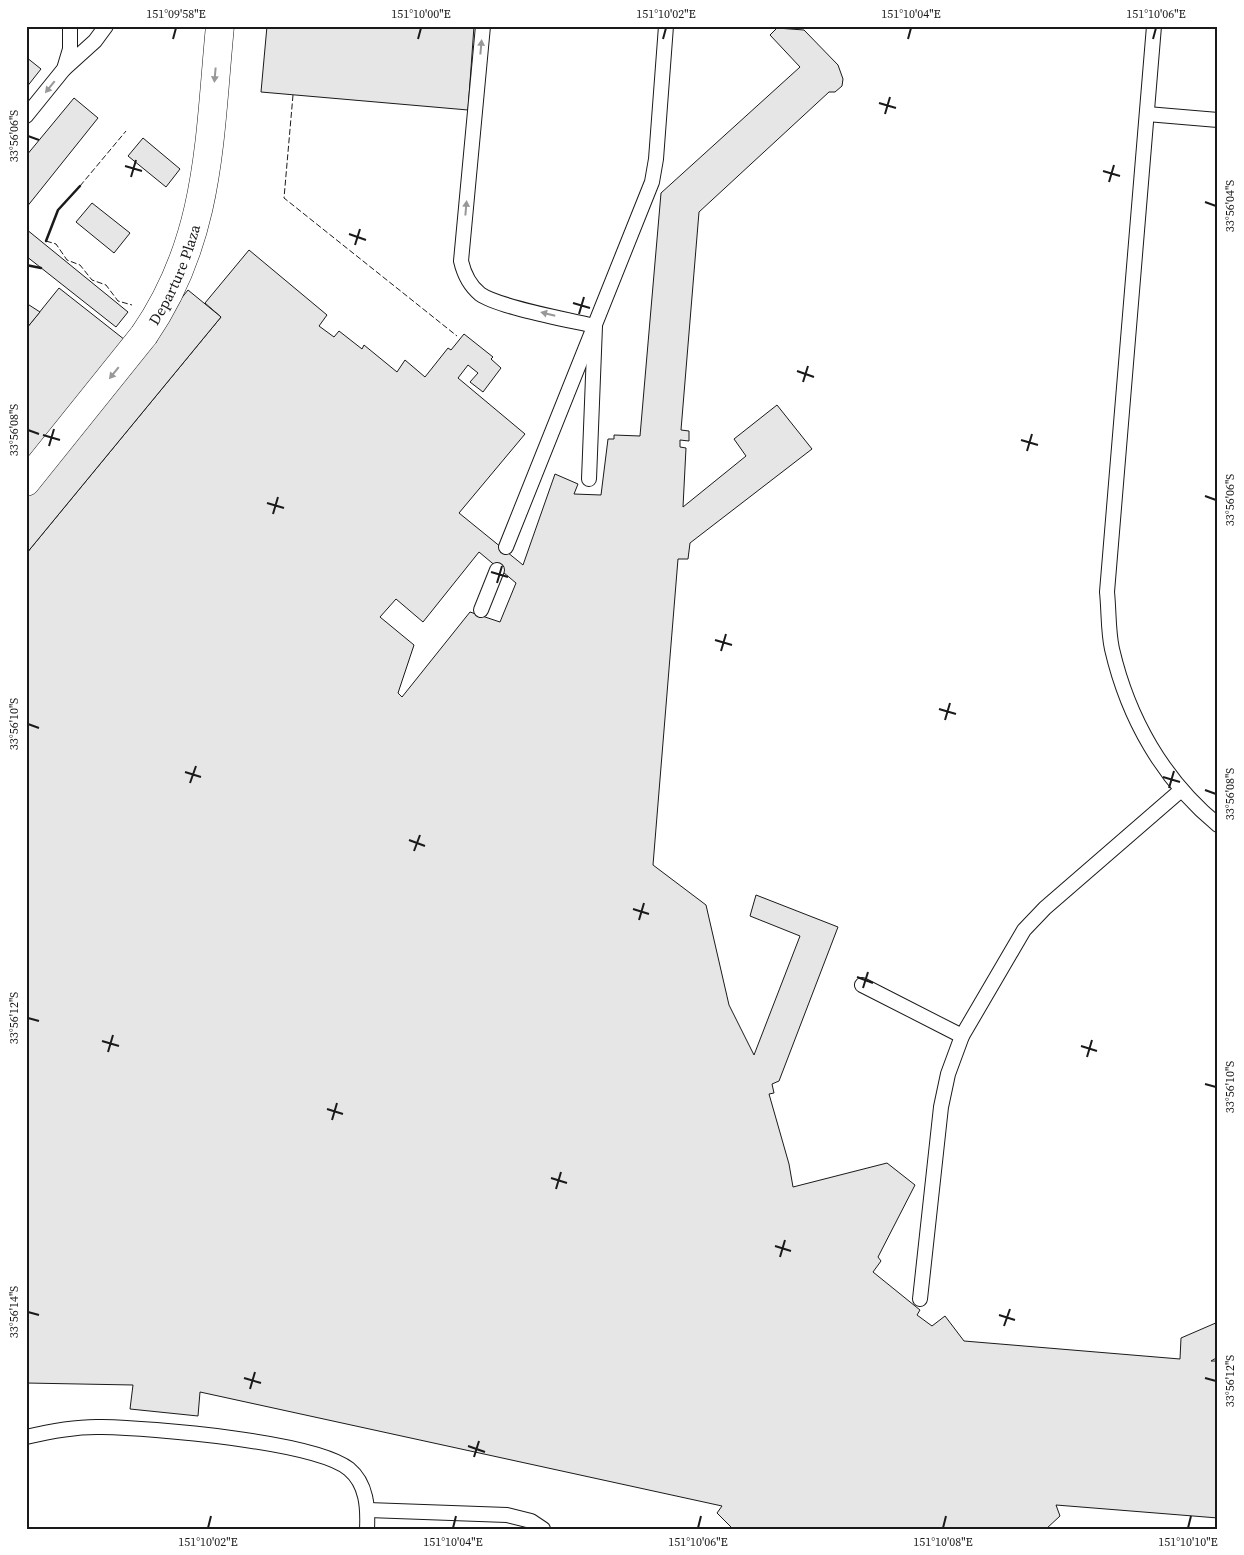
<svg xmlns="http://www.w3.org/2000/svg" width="1244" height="1555" font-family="'Source Serif 4',serif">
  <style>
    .building { fill: #e6e6e6; stroke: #1a1a1a; fill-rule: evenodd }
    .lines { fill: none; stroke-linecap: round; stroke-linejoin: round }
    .lane-casing { stroke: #1a1a1a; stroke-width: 16 }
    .secondary-casing { stroke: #1a1a1a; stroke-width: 29 }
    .lane { stroke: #fff; stroke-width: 14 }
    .secondary { stroke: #fff; stroke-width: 28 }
    .secondary-bridge-casing { stroke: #1a1a1a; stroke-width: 29; stroke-linecap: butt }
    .secondary-bridge { stroke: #fff; stroke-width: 28 }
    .fence { stroke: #1a1a1a; stroke-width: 1; stroke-dasharray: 6 2.5; stroke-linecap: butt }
    .wall { stroke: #1a1a1a; stroke-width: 2.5 }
    .oneway { fill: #989898 }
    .ticks { fill: none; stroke: #1a1a1a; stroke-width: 2 }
    .labels { text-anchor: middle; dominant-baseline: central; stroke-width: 4; stroke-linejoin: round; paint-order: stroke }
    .street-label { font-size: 15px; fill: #1a1a1a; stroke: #fff }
    .neatline { fill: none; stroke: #1a1a1a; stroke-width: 2 }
    .ticks-label { font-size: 12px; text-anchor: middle; fill: #1a1a1a }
  </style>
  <rect width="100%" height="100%" fill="#fff"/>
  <g class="building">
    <path d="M267 26H474L468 110 261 92Z"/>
    <path d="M777 28 804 30 838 65 843 79 842 86 835 92H829L699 212 681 430 689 431V441L680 440V447L686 448 683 507 746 456 734 439 777 405 812 449 690 543 688 559H678L653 865 706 905 729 1005 754 1055 800 936 750 916 756 895 838 927 779 1081 772 1084 774 1093 769 1094 789 1164 793 1187 887 1163 915 1185 878 1257 881 1261 873 1272 920 1310 917 1315 932 1326 945 1316 964 1341 1180 1359 1181 1338 1218 1322V1357L1211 1361H1218V1518L1056 1505 1060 1516 1046 1529H733L717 1513 722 1506 200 1392 198 1416 130 1409 133 1385 26 1383V554L221 317 205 303 249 250 327 315 319 326 334 337 339 331 362 349 364 345 397 372 405 360 425 377 448 348 451 350 464 334 493 357 491 359 501 368 483 392 470 382 478 373 468 365 458 378 525 434 459 513 523 565 555 474 578 484 574 494 601 495 608 439H614V435L640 436 661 193 800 67 770 35ZM479 552 516 583 500 622 470 612 402 697 398 693 414 645 380 617 396 599 423 622Z"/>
    <path d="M26 57 41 69 26 88Z"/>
    <path d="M74 98 98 118 26 208V156Z"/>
    <path d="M143 138 180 169 166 187 128 156Z"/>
    <path d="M92 203 130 233 114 253 76 222Z"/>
    <path d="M26 229 128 312 116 327 26 256Z"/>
    <path d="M59 288 139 351 188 290 221 317 26 554V329Z"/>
    <path d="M26 303 40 312 26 329Z"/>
    <path d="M570 1528 641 1529H570Z"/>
  </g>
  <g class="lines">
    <defs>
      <g id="lane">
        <path d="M483 26 461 261C464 274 469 285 480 294 498 307 569 320 595 326L589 479"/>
        <path d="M1154 26 1107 592C1109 611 1108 631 1112 649 1128 718 1163 780 1218 825"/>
        <path d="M64 69 95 41 106 26"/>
        <path d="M1147 114 1218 120"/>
        <path d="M26 116 64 69 70 49V26"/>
        <path d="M506 547 652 182 656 159 666 26"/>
        <path d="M481 610 497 570"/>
        <path d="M862 985 962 1036"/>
        <path d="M920 1299 941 1107 948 1074 962 1036 1024 930 1045 908 1180 791"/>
        <path d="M26 1437C51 1431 76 1426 102 1427 151 1428 314 1441 349 1469 367 1484 368 1508 367 1529"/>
        <path d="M368 1510 507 1515 531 1521 543 1529"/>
      </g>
      <path id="secondary" d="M26 482 144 335"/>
    </defs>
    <use href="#lane" class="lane-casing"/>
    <use href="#secondary" class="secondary-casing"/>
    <use href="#lane" class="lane"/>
    <use href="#secondary" class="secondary"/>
    <defs>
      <g id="secondary-bridge">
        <path id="s1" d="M144 335C211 238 209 138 220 26"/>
      </g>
    </defs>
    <use href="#secondary-bridge" class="secondary-bridge-casing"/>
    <use href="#secondary-bridge" class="secondary-bridge"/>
    <g class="fence">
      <path d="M293 95 284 198 457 336"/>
      <path d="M80 186 126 131"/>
      <path d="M46 241 56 244 67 260 80 265 92 280 106 285 118 301 132 305"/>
    </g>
    <g class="wall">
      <path d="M46 241 58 210 80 186"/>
      <path d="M26 265 41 268"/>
    </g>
  </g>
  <defs><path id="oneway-solid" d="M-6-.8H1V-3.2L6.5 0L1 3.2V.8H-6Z" transform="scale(1.25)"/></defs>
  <g class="oneway">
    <use href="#oneway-solid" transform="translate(481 47) rotate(-85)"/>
    <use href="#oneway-solid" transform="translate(215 75) rotate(95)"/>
    <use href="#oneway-solid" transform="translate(50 87) rotate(129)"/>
    <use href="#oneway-solid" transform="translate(466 208) rotate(-85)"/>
    <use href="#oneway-solid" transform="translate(548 314) rotate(-166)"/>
    <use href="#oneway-solid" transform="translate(114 373) rotate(129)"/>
  </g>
  <path class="ticks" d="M173 39 176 28M418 39 421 28M663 39 666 28M908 39 911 28M1153 39 1156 28M879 103 896 108M885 114 890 97M28 136 39 140M125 166 142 171M1103 171 1120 176M131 177 136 160M1109 182 1114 165M1205 202 1216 206M349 234 366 240M355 245 360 229M573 303 590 308M579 314 584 297M797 371 814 377M803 382 808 366M28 430 39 434M43 435 60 440M1021 440 1038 445M49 446 54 429M1027 451 1032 434M1205 496 1216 500M267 503 284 508M273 514 278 497M491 572 508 577M497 583 502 566M715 640 732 645M721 651 726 634M939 709 956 714M945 720 950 703M28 724 39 728M185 772 201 777M1163 777 1180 782M190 783 196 766M1169 788 1174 771M1205 790 1216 794M409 840 425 846M414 851 420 835M633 909 649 914M639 920 644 903M857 977 873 983M863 988 868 972M28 1018 39 1021M102 1041 119 1046M1081 1046 1097 1051M108 1052 113 1035M1087 1057 1092 1040M1205 1084 1216 1087M327 1109 343 1114M332 1120 337 1103M551 1178 567 1183M556 1189 561 1172M775 1246 791 1251M780 1257 785 1240M28 1312 39 1315M999 1315 1015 1320M1004 1326 1010 1309M244 1378 261 1383M1205 1378 1216 1381M250 1389 255 1372M468 1446 485 1452M474 1457 479 1441M208 1528 211 1516M453 1528 456 1516M698 1528 701 1516M943 1528 946 1516M1188 1528 1191 1516"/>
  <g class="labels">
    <g class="street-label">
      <text stroke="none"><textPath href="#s1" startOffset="68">Departure Plaza</textPath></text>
    </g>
  </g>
  <rect width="1244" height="1555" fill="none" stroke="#ffffff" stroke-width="55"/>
  <rect x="28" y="28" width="1188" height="1500" class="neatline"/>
  <g class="ticks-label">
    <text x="176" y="18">151°09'58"E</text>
    <text x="421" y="18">151°10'00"E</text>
    <text x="666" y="18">151°10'02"E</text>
    <text x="911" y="18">151°10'04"E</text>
    <text x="1156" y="18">151°10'06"E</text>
    <text transform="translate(14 136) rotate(-90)" y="4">33°56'06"S</text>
    <text transform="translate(1230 206) rotate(-90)" y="4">33°56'04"S</text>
    <text transform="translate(14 430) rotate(-90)" y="4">33°56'08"S</text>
    <text transform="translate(1230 500) rotate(-90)" y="4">33°56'06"S</text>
    <text transform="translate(14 724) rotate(-90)" y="4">33°56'10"S</text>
    <text transform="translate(1230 794) rotate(-90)" y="4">33°56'08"S</text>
    <text transform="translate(14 1018) rotate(-90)" y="4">33°56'12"S</text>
    <text transform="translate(1230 1087) rotate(-90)" y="4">33°56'10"S</text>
    <text transform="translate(14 1312) rotate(-90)" y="4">33°56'14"S</text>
    <text transform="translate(1230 1381) rotate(-90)" y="4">33°56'12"S</text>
    <text x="208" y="1546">151°10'02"E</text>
    <text x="453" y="1546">151°10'04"E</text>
    <text x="698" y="1546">151°10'06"E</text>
    <text x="943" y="1546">151°10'08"E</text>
    <text x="1188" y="1546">151°10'10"E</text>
  </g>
</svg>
